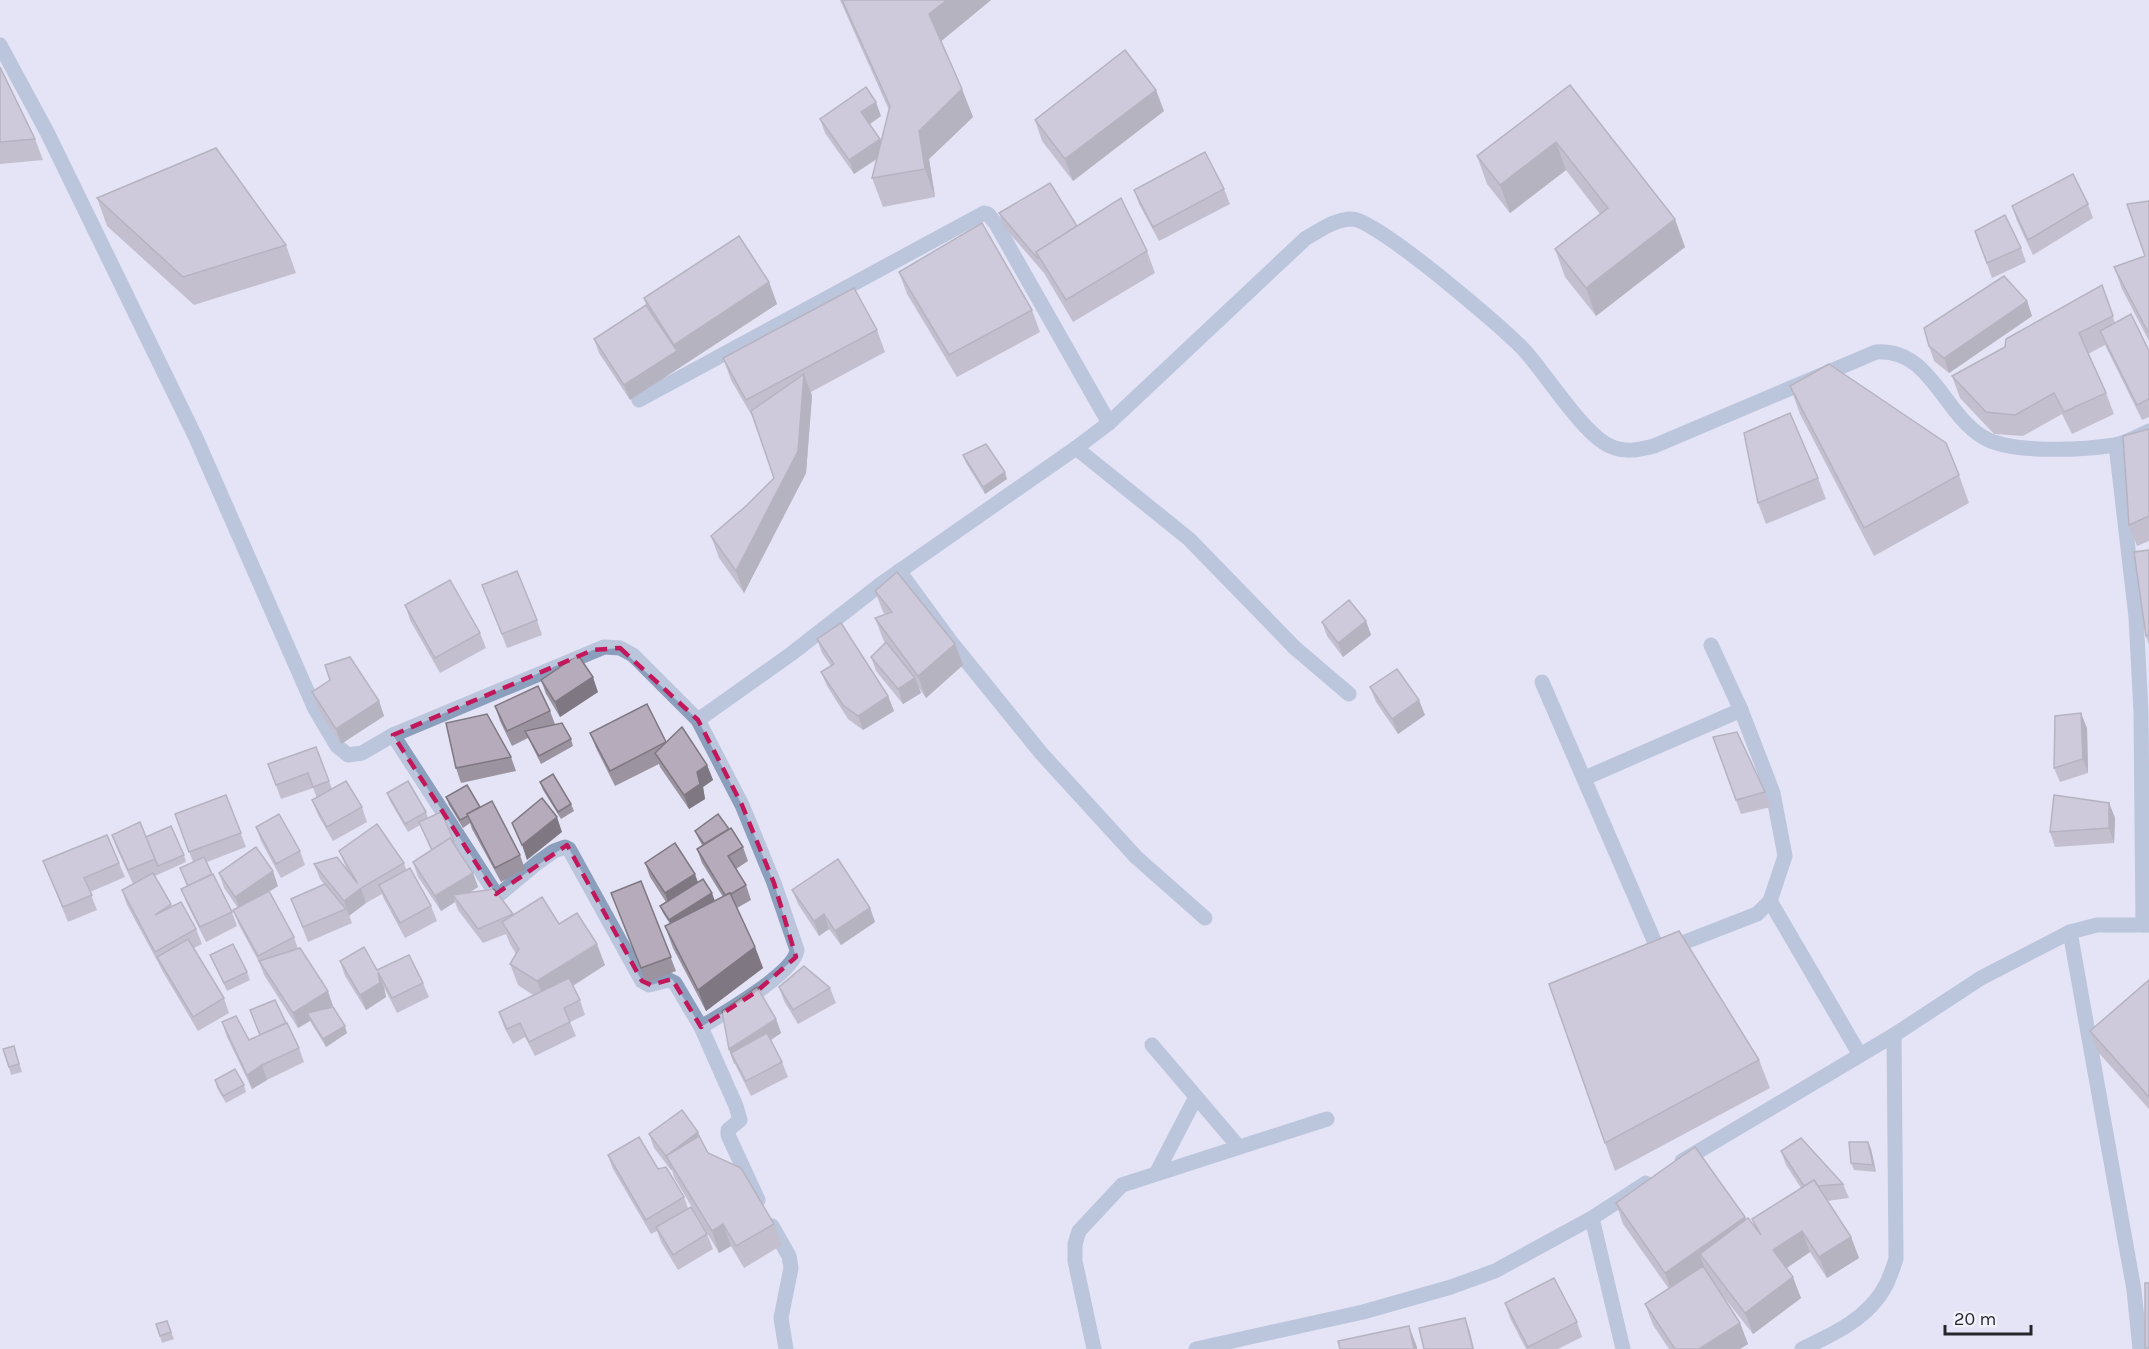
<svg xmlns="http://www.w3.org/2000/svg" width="2149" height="1349" font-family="Karla,sans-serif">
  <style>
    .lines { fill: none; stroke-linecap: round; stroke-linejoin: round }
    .minor { stroke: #8b9fbc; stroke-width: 15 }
    .tertiary { stroke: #8b9fbc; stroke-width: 15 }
    .wall { fill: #9c93a0 }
    .shaded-wall { fill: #7f7882 }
    .building { fill: #b5abba; stroke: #7f7882; stroke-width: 1.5 }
    .marked { fill: none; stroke: #c2185b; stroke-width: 4.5; stroke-dasharray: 12 8; stroke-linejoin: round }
  </style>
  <rect width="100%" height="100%" fill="#e4e4f6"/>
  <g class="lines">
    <g class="minor">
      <path d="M639 400 984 213 988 214 996 224 1109 423"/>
      <path d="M2116 445 2136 617 2141 712 2143 925"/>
      <path d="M1076 448 1189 539 1295 648 1349 694"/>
      <path d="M899 571 951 642 1041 753 1136 857 1205 918"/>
      <path d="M1542 682 1659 952"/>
      <path d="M698 720 742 805 774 883 797 950C794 974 722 1014 701 1027"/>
      <path d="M393 735 496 894H500L537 863 554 851 565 847 569 849 642 981 649 985 669 980 675 983 701 1027 736 1106 740 1120 728 1130V1135L758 1200"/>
      <path d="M1585 778 1741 710"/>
      <path d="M1770 901 1860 1055"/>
      <path d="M2070 932 2134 1290 2140 1349"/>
      <path d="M1667 949 1757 914 1770 901 1785 856 1773 793 1741 710 1711 645"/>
      <path d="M1152 1045 1238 1146"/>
      <path d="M1157 1172 1196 1097"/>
      <path d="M1592 1218 1623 1349"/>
      <path d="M772 1226 789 1256 791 1268 781 1318 786 1349"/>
      <path d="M1094 1349 1075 1261V1244L1079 1231 1122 1185 1327 1119"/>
      <path d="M1802 1349C1834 1334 1869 1318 1886 1285 1890 1277 1893 1268 1896 1259L1894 1035"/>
    </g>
    <g class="tertiary">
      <path d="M0 45 47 132 196 438 315 709 337 746 348 755 362 753 393 735 604 647 620 648 633 655 698 720 791 654 881 584 1076 448 1109 423 1306 238C1321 230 1335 219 1352 219 1376 219 1504 328 1525 351 1546 374 1584 435 1610 446 1625 453 1638 450 1654 446L1876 352C1930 348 1943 413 1983 437 2010 454 2083 450 2115 445 2126 443 2138 436 2149 431"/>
      <path d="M1682 1161 1894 1035 1981 978 2070 932 2097 925H2149"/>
      <path d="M1196 1349 1363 1312 1451 1287 1495 1271 1592 1218 1646 1183"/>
    </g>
  </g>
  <g class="wall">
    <path d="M840 0H991L941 41 973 117 929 159 935 197 883 207 872 178 877 159 854 174 825 133 820 119 881 116 869 124 880 139 881 143 889 110Z"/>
    <path d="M0 67 35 139 43 160 0 164Z"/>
    <path d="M1570 85 1685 247 1596 316 1565 277 1555 249 1600 214 1566 170 1510 213 1487 184 1477 156Z"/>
    <path d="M1164 111 1073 181 1042 141 1035 120Z"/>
    <path d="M1224 189 1230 204 1159 241 1139 204 1134 190Z"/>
    <path d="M97 198 286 245 296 273 194 305 107 226Z"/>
    <path d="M2149 201V341L2122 289 2114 267 2145 256Z"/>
    <path d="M2088 204 2093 218 2033 255 2017 221 2012 206Z"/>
    <path d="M999 213 1077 226 1147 251 1155 273 1073 322 1044 273 1004 227Z"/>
    <path d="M1975 231 2021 248 2026 262 1992 278Z"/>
    <path d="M899 272 1032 310 1040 332 957 377 907 294Z"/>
    <path d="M769 282 777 304 630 400 599 353 594 339 646 305 644 298Z"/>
    <path d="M2102 285 2115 323 2149 351V417L2142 420 2105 345 2088 354 2106 393 2114 414 2072 434 2062 414 2023 436 1994 434 1960 398 1952 376 2005 347Z"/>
    <path d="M2027 301 2032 316 1949 373 1934 361 1929 346Z"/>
    <path d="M877 330 885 352 811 392 812 396 806 473 744 593 719 558 711 536 746 506 774 478 755 421 731 380 723 358Z"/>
    <path d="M1790 386 1959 475 1969 503 1874 556 1800 414Z"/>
    <path d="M2149 429V541L2137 546 2129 525Z"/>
    <path d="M963 455 1007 479 985 494 966 463Z"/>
    <path d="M1818 478 1826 499 1766 524 1758 503Z"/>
    <path d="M2149 550V645L2146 636Z"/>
    <path d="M482 585 537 620 542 635 507 648Z"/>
    <path d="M875 591 955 644 963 665 926 698 919 688 921 693 903 704 876 671 871 657 885 643 883 639 875 618 885 614 883 612Z"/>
    <path d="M405 605 480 633 486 648 440 673 410 620Z"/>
    <path d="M1366 621 1371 635 1343 657 1327 636 1322 622Z"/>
    <path d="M817 639 888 696 894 711 863 730 848 719 827 686 821 672 831 666 822 653Z"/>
    <path d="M330 680 379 701 384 716 341 744 317 707 312 692Z"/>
    <path d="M541 680 598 692 560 717 546 694Z"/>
    <path d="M1370 687 1425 715 1398 734 1376 702Z"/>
    <path d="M495 706 550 711 555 724 571 739 573 746 541 764 528 738 512 746 500 721Z"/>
    <path d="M2087 728 2088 773 2060 782 2054 768Z"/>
    <path d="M590 733 666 742 707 765 713 780 703 787 705 799 689 809 660 767 659 764 615 786 596 748Z"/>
    <path d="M1713 737 1765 792 1771 807 1741 814Z"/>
    <path d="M316 747 332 789 362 807 367 822 333 841 318 815 312 800 317 798 313 788 281 799 268 764Z"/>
    <path d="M511 757 516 771 461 783 456 768Z"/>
    <path d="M540 782 571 804 574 811 561 819 543 790Z"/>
    <path d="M387 793 426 812 428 818 454 841 457 848 473 873 478 887 470 892 494 889 514 915 559 924 605 965 573 986 580 1000 585 1015 570 1022 576 1036 535 1056 525 1037 513 1044 504 1027 499 1012 533 995 518 985 510 964 516 954 510 944 506 934 483 943 458 910 455 902 441 911 418 877 413 862 431 850 420 825 408 832 390 801Z"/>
    <path d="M226 795 246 847 207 862 212 874 232 912 237 926 206 942 187 904 181 889 187 886 180 868 193 862 175 814Z"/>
    <path d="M446 797 480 807 520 855 525 869 501 882 472 829 470 823 463 828 449 805Z"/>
    <path d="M2109 803 2115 818 2114 843 2055 847 2050 832Z"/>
    <path d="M256 827 300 851 305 865 281 878 261 841Z"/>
    <path d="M695 831 743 847 748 861 736 869 746 885 751 900 737 908 755 947 763 968 706 1011 673 948 665 926 670 924 663 913 660 906 666 902 650 877 645 863 698 882 715 901 723 897 702 863 697 849 702 845 698 838Z"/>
    <path d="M112 835 146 837 184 855 186 862 155 876 172 906 196 929 202 944 194 948 224 998 229 1013 198 1031 163 972 160 966 127 905 122 890 133 884 117 849Z"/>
    <path d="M339 851 404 863 406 869 431 906 437 921 405 938 384 899 382 894 366 903 349 915 352 923 308 942 291 899 324 884 320 879 314 864 349 873 345 865Z"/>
    <path d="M43 861 119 863 125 877 90 892 97 910 68 922Z"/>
    <path d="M219 873 278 886 269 891 294 937 298 949 333 1006 330 1008 347 1033 326 1047 310 1021 298 1028 264 975 260 964 239 925 233 910 238 908 224 888Z"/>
    <path d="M641 881 676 971 646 983 611 893Z"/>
    <path d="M792 890 870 908 875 922 841 945 829 929 819 936 798 904Z"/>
    <path d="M210 955 247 972 250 980 227 991Z"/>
    <path d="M340 961 423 983 429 997 397 1013 384 987 386 997 366 1010 345 976Z"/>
    <path d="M2149 980V1109L2098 1052 2090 1031Z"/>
    <path d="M779 987 830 988 836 1003 798 1024 784 1001Z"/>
    <path d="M776 1019 781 1033 771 1040 782 1062 788 1077 751 1096 735 1064H734L729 1049Z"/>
    <path d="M222 1022 249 1040 299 1048 304 1062 267 1080 252 1089 227 1037Z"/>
    <path d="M14 1046 22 1072 11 1075 9 1067Z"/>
    <path d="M1759 1060 1770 1088 1615 1171 1605 1143Z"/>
    <path d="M215 1080 244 1085 246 1092 226 1103 217 1088Z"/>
    <path d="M698 1132 701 1140 708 1153 774 1224 782 1245 744 1268 731 1246 719 1253 674 1177 672 1170H671L654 1148 649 1134Z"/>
    <path d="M1868 1142 1871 1149 1876 1172 1854 1170 1851 1163Z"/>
    <path d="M1781 1151 1843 1184 1849 1198 1827 1201 1851 1237 1859 1258 1827 1278 1810 1252 1786 1268 1801 1298 1753 1334 1719 1291 1740 1323 1748 1344 1740 1349H1669L1653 1325 1645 1304 1669 1289 1623 1224 1616 1203 1746 1219 1755 1227 1752 1219 1801 1188 1786 1165Z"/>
    <path d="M608 1155 658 1169 684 1197 688 1208 707 1234 713 1249 678 1270 661 1242 657 1231 651 1234 613 1169Z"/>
    <path d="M1505 1303 1577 1322 1582 1337 1558 1349H1526L1510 1318Z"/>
    <path d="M167 1321 174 1339 162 1343 160 1336Z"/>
  </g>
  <g class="shaded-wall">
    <path d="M947 0H991L939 43 929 14Z"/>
    <path d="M962 89 973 117 929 159 935 197 925 169 919 131Z"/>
    <path d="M1156 90 1164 111 1073 181 1065 159Z"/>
    <path d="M876 102 881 116 866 127 861 112Z"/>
    <path d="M880 139 885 153 854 174 849 160Z"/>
    <path d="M1556 142 1566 170 1510 213 1500 185Z"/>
    <path d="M1675 219 1685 247 1596 316 1586 288Z"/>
    <path d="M769 282 777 304 630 400 624 385 677 351 674 345Z"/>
    <path d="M2027 301 2032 316 1949 373 1944 358Z"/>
    <path d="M804 374 812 396 806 473 744 593 736 571 798 451Z"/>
    <path d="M1005 472 1007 479 985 494 983 487Z"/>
    <path d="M1366 621 1371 635 1343 657 1338 643Z"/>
    <path d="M955 644 963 665 926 698 918 676Z"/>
    <path d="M593 677 598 692 560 717 555 702Z"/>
    <path d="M915 678 921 693 903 704 898 689Z"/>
    <path d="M888 696 894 711 863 730 858 716Z"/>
    <path d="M1419 700 1425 715 1398 734 1392 719Z"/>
    <path d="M379 701 384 716 341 744 336 729Z"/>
    <path d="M2081 713 2087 728 2088 773 2083 759Z"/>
    <path d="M707 765 713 780 703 787 705 799 689 809 684 795 697 772Z"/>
    <path d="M2109 803 2115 818 2114 843 2109 828Z"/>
    <path d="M557 817 562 832 527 860 522 845Z"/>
    <path d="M273 871 278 886 240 911 235 897Z"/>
    <path d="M473 873 478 887 457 901 453 895 455 902 441 911 435 896Z"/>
    <path d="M695 874 700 888 670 908 665 893Z"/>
    <path d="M361 888 366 903 349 916 344 901Z"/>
    <path d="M712 893 715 901 672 928 669 920Z"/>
    <path d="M870 908 875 922 841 945 835 931Z"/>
    <path d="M824 914 829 929 819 936 814 921Z"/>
    <path d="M597 944 605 965 545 1003 537 981Z"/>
    <path d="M755 947 763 968 706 1011 698 990Z"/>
    <path d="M378 972 384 987 386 997 366 1010 360 995Z"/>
    <path d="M328 991 333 1006 311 1020 307 1013 310 1021 298 1028 293 1013Z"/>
    <path d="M776 1019 781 1033 736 1063 731 1053 734 1064 729 1049Z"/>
    <path d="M345 1026 347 1033 326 1047 323 1039Z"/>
    <path d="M262 1065 267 1080 252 1089 247 1075Z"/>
    <path d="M698 1132 703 1147 666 1156 672 1170H671L666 1156Z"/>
    <path d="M1868 1142 1871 1149 1876 1172 1873 1165Z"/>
    <path d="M1745 1217 1753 1238 1700 1254 1706 1272 1673 1295 1665 1273Z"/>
    <path d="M723 1224 731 1246 719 1253 712 1231Z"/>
    <path d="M1802 1231 1810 1252 1781 1272 1773 1250Z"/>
    <path d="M1851 1237 1859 1258 1827 1278 1819 1257Z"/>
    <path d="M1793 1277 1801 1298 1753 1334 1745 1313Z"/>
    <path d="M1465 1318 1470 1332 1474 1349H1473Z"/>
    <path d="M1740 1323 1748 1344 1740 1349H1699Z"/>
    <path d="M1409 1326 1417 1347V1349H1414Z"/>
  </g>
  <g class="building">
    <path d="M842 0H947L929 14 962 89 919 131 925 169 872 178 890 106Z"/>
    <path d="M1125 50 1156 90 1065 159 1035 120Z"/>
    <path d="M0 67 35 139 0 142Z"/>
    <path d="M1570 85 1675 219 1586 288 1555 249 1608 208 1556 142 1500 185 1477 156Z"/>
    <path d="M866 87 876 102 861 112 880 139 849 160 820 119Z"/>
    <path d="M216 148 286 245 183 277 97 198Z"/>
    <path d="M1205 152 1224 189 1153 227 1134 190Z"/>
    <path d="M2073 174 2088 204 2028 240 2012 206Z"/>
    <path d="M1050 183 1077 226 1036 252 1038 259 999 213Z"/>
    <path d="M1121 198 1147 251 1066 300 1036 252Z"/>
    <path d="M2149 201V334L2114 267 2145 256 2127 204Z"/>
    <path d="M2005 215 2021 248 1987 263 1975 231Z"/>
    <path d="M982 223 1032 310 949 355 899 272Z"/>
    <path d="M739 236 769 282 674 345 644 298Z"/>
    <path d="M2004 276 2027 301 1944 358 1929 346 1924 328Z"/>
    <path d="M2102 285 2113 316 2079 333 2106 393 2064 412 2054 393 2015 415 1986 412 1952 376 2005 347 2006 339Z"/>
    <path d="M854 288 877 330 746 400 723 358Z"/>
    <path d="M646 305 677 351 624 385 594 339Z"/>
    <path d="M2131 314 2149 351V399L2137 405 2100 331Z"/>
    <path d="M1829 364 1946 443 1959 475 1864 528 1790 386Z"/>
    <path d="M804 374 798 451 736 571 711 536 746 506 774 478 751 411Z"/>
    <path d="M1790 413 1818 478 1758 503 1744 433Z"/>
    <path d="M2149 429V516L2129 525 2123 436Z"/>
    <path d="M986 444 1005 472 983 487 963 455Z"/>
    <path d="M2149 550V635L2146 636 2134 552Z"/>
    <path d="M517 571 537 620 502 634 482 585Z"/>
    <path d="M897 572 955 644 918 676 875 618 892 612 875 591Z"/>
    <path d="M450 580 480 633 435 658 405 605Z"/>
    <path d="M1349 600 1366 621 1338 643 1322 622Z"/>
    <path d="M841 623 888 696 858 716 843 705 821 672 834 664 817 639Z"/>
    <path d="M886 642 915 678 898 689 871 657Z"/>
    <path d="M578 655 593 677 555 702 541 680Z"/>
    <path d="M350 657 379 701 336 729 312 692 330 680 325 665Z"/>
    <path d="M1397 669 1419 700 1392 719 1370 687Z"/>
    <path d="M538 686 550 711 507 731 495 706Z"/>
    <path d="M647 704 666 742 610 771 590 733Z"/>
    <path d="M2081 713 2083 759 2054 768 2055 716Z"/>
    <path d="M487 714 511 757 456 768 446 723Z"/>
    <path d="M562 723 571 739 539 756 525 731Z"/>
    <path d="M682 727 707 765 697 772 700 784 684 795 655 753Z"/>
    <path d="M1737 732 1765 792 1736 800 1713 737Z"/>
    <path d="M316 747 329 781 313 787 308 773 276 785 268 764Z"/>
    <path d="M553 774 571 804 558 812 540 782Z"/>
    <path d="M346 781 362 807 327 827 312 800Z"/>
    <path d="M408 781 426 812 405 824 387 793Z"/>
    <path d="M467 785 480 807 467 814 468 816 460 820 446 797Z"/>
    <path d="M226 795 241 833 189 852 175 814Z"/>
    <path d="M2054 795 2109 803V828L2050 832Z"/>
    <path d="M542 798 557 817 522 845 512 823Z"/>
    <path d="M492 801 520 855 495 868 467 814Z"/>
    <path d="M441 812 454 841 452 842 450 838 432 850 419 822Z"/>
    <path d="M279 814 300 851 276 864 256 827Z"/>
    <path d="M718 814 729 829 704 844 695 831Z"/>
    <path d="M140 822 155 859 128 870 112 835Z"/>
    <path d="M377 824 404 863 361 888 344 901 314 864 337 857 358 884 339 851Z"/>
    <path d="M171 826 184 855 158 866 146 837Z"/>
    <path d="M731 828 743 847 728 856 746 885 731 894 730 893 725 895 697 849Z"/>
    <path d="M107 835 119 863 84 878 92 895 63 907 43 861Z"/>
    <path d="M450 838 473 873 435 896 413 862Z"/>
    <path d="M675 843 695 874 665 893 645 863Z"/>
    <path d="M256 847 273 871 235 897 219 873Z"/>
    <path d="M204 857 212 874 188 886 180 868Z"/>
    <path d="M838 859 870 908 835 931 824 914 814 921 792 890Z"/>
    <path d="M410 868 431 906 400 923 379 885Z"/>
    <path d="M153 873 171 904 155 915 181 902 196 929 155 952 122 890Z"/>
    <path d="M213 874 232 912 200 927 181 889Z"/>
    <path d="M703 879 712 893 669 920 660 906Z"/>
    <path d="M641 881 671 957 641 968 611 893Z"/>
    <path d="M325 884 346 909 303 927 291 899Z"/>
    <path d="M494 889 513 914 478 929 453 895Z"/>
    <path d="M269 891 294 937 258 956 233 910Z"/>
    <path d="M730 893 755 947 698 990 665 926Z"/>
    <path d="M542 897 559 924 577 913 597 944 537 981 510 964 519 949 502 922Z"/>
    <path d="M1679 931 1759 1060 1605 1143 1549 984Z"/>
    <path d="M188 939 224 998 193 1017 157 957Z"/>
    <path d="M233 944 247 972 224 983 210 955Z"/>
    <path d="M364 947 377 970 409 955 423 983 392 998 378 972 380 983 360 995 340 961Z"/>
    <path d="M300 948 328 991 293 1013 259 961Z"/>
    <path d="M804 966 830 988 793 1010 779 987Z"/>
    <path d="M569 978 580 1000 564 1008 570 1022 529 1042 520 1023 507 1029 499 1012Z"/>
    <path d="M2149 980V1097L2090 1031Z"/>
    <path d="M757 987 776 1019 729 1049 722 1011Z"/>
    <path d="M275 1000 286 1023 260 1035 250 1010Z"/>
    <path d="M333 1007 345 1026 323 1039 307 1013Z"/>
    <path d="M236 1016 249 1040 287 1023 299 1048 262 1065 247 1075 222 1022Z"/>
    <path d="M767 1033 782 1062 746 1081 731 1053Z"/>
    <path d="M14 1046 19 1064 9 1067 3 1049Z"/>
    <path d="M235 1069 244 1085 223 1096 215 1080Z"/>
    <path d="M682 1110 698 1132 666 1156 649 1134Z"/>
    <path d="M699 1136 708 1153 741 1168 774 1224 736 1246 723 1224 712 1231 666 1156Z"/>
    <path d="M639 1137 658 1169 666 1167 684 1197 646 1220 608 1155Z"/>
    <path d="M1801 1138 1843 1184 1818 1186 1814 1180 1804 1186 1781 1151Z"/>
    <path d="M1849 1142H1868L1873 1165 1851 1163Z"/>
    <path d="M1695 1147 1745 1217 1665 1273 1616 1203Z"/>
    <path d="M1814 1180 1851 1237 1819 1257 1802 1231 1773 1250 1793 1277 1745 1313 1700 1254 1748 1218 1761 1235 1752 1219Z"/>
    <path d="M691 1207 707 1234 673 1255 656 1227Z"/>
    <path d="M1703 1266 1740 1323 1699 1349H1675L1645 1304Z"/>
    <path d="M1554 1278 1577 1322 1528 1347 1505 1303Z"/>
    <rect x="2145" y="1283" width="4" height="65"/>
    <path d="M1465 1318 1473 1349H1424L1419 1328Z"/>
    <path d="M167 1321 171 1332 160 1336 156 1324Z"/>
    <path d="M1409 1326 1414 1349H1340L1338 1341Z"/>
  </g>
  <path d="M0 0H2149V1349H0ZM620 648 698 720 742 805 774 883 796 957 756 992 701 1027 672 979 651 985 642 981 567 845 496 894 393 735 593 650Z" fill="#e4e4f6" fill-opacity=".55" fill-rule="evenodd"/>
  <path class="marked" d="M620 648 698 720 742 805 774 883 796 957 756 992 701 1027 672 979 651 985 642 981 567 845 496 894 393 735 593 650Z"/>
  <path d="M1945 1325v9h86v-9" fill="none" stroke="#26262c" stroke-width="3"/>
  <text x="1954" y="1325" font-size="18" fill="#26262c" stroke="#f2f2fd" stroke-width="4.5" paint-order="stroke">20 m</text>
</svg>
